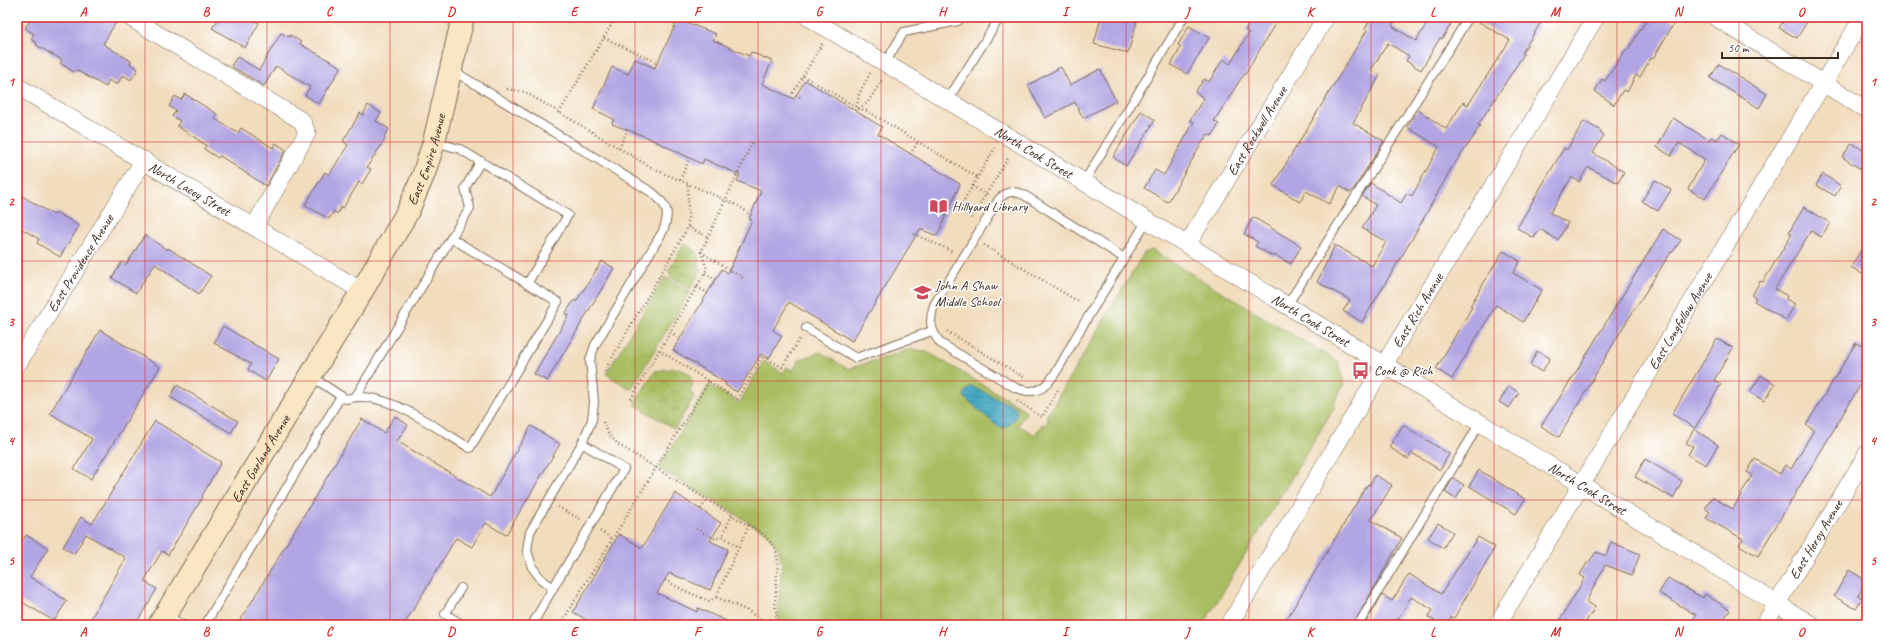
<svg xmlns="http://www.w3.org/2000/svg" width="1884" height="642" font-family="Caveat,sans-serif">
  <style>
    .green { fill: #a8bd61; stroke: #727440 }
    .park { fill: url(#park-crowns); stroke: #727440 }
    .water { fill: url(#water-rules); stroke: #3f6970 }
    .building { fill: #b1a5e3 }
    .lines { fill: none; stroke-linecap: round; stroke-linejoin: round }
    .lane-casing { stroke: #7b6855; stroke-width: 10 }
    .street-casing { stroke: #7b6855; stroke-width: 18 }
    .secondary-casing { stroke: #7b6855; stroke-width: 24 }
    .path { stroke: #7b6855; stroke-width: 2.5; stroke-dasharray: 1 3; stroke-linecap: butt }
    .lane { stroke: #fff; stroke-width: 8 }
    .street { stroke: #fff; stroke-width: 17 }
    .secondary { stroke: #f9e7c3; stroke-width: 22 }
    .grid { fill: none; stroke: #d62828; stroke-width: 1; stroke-opacity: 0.55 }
    .labels { text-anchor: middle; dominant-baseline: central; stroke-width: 3; stroke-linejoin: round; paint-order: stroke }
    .street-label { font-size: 14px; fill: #3b2a1e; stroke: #fff }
    .poi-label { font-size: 14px; fill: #3b2a1e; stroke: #fff; text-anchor: start }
    .neatline { fill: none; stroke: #d62828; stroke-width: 1.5 }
    .grid-label { font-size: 13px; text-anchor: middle; font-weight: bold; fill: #d62828 }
  </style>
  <defs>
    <pattern id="park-crowns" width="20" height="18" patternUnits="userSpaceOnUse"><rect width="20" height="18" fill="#a8bd61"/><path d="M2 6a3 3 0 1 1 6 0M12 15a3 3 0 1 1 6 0" fill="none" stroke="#8a9a4f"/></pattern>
    <pattern id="water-rules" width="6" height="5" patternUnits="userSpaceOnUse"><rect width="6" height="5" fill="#43a8c3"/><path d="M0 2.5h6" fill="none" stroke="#39899e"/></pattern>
  </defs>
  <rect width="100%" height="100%" fill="#fff"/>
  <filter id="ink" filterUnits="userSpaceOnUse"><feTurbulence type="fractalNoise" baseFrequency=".025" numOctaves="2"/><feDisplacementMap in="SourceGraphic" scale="8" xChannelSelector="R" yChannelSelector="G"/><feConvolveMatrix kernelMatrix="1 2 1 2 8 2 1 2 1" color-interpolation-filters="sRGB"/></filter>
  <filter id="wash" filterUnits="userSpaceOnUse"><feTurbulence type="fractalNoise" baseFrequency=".012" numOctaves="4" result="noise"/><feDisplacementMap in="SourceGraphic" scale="16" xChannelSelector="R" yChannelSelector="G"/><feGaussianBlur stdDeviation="0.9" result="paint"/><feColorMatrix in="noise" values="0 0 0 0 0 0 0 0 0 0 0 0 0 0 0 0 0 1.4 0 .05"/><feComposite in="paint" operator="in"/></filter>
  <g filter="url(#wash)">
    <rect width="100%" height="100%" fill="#f1dcbc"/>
    <g class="green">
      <path d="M1152 250 1338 362 1344 384 1333 404 1335 406 1203 625H780L778 608 782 564 777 546 765 532 659 468 709 385 739 403 764 361 783 373 787 367 793 371 799 360 820 352 848 369 911 349 923 351 931 354 1027 411 1018 425 1035 435 1042 424 1045 425 1049 419 1046 417 1144 253Z"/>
      <path d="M665 277 690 292 631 389 606 374Z"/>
    </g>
    <g class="park">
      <path d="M684 244 697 252 701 271 690 289 669 276 671 273 668 271Z"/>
      <path d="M679 368 690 374 693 385 690 392 695 395 675 429 634 404 655 371Z"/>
    </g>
    <path class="water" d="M971 386 1015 407 1017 411C1017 419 1011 424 1004 428L997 426 964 397 965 392Z"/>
    <g id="blocks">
      <g class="building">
        <path d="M32 17H119L103 44 131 61 130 64 138 69 131 80 123 75 117 85 109 80 106 87 76 70 74 72 60 63 62 60 36 45 37 43 31 39 34 34 25 28Z"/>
        <path d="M220 17H249L259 23 245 48 212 28Z"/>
        <path d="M1101 17H1138L1128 53 1094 44Z"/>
        <path d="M1259 17H1279L1246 73 1240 80 1214 121 1219 124 1212 136 1208 134 1203 141 1168 202 1144 188 1155 170 1164 175 1194 122 1190 120 1204 98 1195 92 1204 79 1209 82 1223 59 1230 64 1249 33 1245 30 1253 18 1257 21Z"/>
        <path d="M1372 17H1398L1392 26 1416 41 1431 17H1440L1451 24 1442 39 1440 38 1421 70 1406 61 1409 56 1388 43 1371 70 1380 75 1353 123 1384 141 1353 190H1352L1350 193 1340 186 1329 204 1306 191 1300 202 1273 185 1367 30 1365 29Z"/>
        <path d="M1474 17H1544L1522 53 1524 54 1478 125 1480 126 1472 139 1451 169 1412 239 1362 322 1343 311 1350 300 1317 282 1335 245 1372 266 1386 242 1362 228 1376 205 1362 196 1371 183 1401 203 1407 193 1412 196 1439 147 1407 127 1418 110 1446 129 1463 102 1468 105 1510 40 1474 19Z"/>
        <path d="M1648 17H1664L1674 23 1653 59 1651 58 1640 77 1636 75 1627 92 1623 90 1614 105 1595 91 1602 79 1605 81 1626 49 1628 50Z"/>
        <path d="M1786 17H1810L1797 38 1779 28Z"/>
        <path d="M678 19 716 34 713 40 749 56 751 52 772 61 762 84 794 99 805 80 882 127 878 134 960 184 937 236 920 229 852 341 789 302 773 330 782 336 769 358 761 354 737 392 725 385 726 383 673 350 722 269 728 273 752 220 749 219 761 191 737 181 740 175 704 159 702 164 649 138 612 124 614 119 593 109 612 67 628 74 635 59 655 68Z"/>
        <path d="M1189 26 1209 38 1187 74 1171 65 1181 47 1178 45Z"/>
        <path d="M281 33 289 37 290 35 301 42 300 44 341 67 319 104 305 95 310 87 276 66 264 86 231 66 237 57 259 70Z"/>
        <path d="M1719 64 1767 94 1759 108 1710 78Z"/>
        <path d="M1061 67 1070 85 1100 69 1116 101 1083 118 1075 102 1045 118 1028 85Z"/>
        <path d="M185 94 217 114 215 119 238 133 241 128 273 148 276 143 286 150 266 186 220 156 218 158 204 149 206 145 177 126 180 121 172 116 176 111 169 106 175 96 181 100Z"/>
        <path d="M368 105 381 113 376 121 389 129 384 137 386 138 367 167 371 169 362 184 359 182 343 208 341 207 337 214 334 211 329 219 305 205 325 172 329 175 348 145 343 141 360 113 363 115Z"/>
        <path d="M1141 111 1155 120 1126 166 1113 157Z"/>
        <path d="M1673 118 1709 140 1711 137 1717 140 1722 133 1739 144 1705 199 1688 189 1705 159 1679 143 1671 156 1657 147Z"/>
        <path d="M1584 121 1601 131 1600 133 1604 135 1593 153 1624 172 1618 183 1588 167 1579 182 1572 177 1550 213 1568 223 1558 240 1540 229 1534 238 1517 228 1564 148 1567 150Z"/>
        <path d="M1852 143 1867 153V173L1842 157Z"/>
        <path d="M1823 174 1841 186 1835 196 1816 185Z"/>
        <path d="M1655 180 1671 190 1658 211 1642 201Z"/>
        <path d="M17 193 54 215 56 212 79 226 60 257 37 243 39 239 17 226Z"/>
        <path d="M1804 207 1830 223 1821 237 1811 231 1775 289 1787 296 1786 299 1795 304 1786 320 1754 301 1756 298 1752 296 1760 281 1763 282 1792 234 1789 232Z"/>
        <path d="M1253 217 1301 246 1291 264 1275 255 1274 257 1255 246 1258 242 1244 234Z"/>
        <path d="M1663 229 1681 240 1672 253 1671 252 1622 329 1559 437 1541 426 1571 380Z"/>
        <path d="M145 235 167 250 168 248 211 276 199 294 155 264 136 293 112 278 122 262 126 265Z"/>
        <path d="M1867 240V277L1851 267Z"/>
        <path d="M1503 251 1520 261 1513 273 1542 290 1523 322 1496 305 1452 379 1436 369 1472 307 1470 306Z"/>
        <path d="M602 261 614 268 547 381 534 374 569 315 565 314 574 300 576 302Z"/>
        <path d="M223 326 279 359 266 381 248 370 251 364 214 343Z"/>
        <path d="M100 330 160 367 91 479 74 469 92 439 50 413Z"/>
        <path d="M1717 339 1733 348 1714 380 1721 384 1695 428 1672 414Z"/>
        <path d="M1856 343 1867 349V374L1758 556 1739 545 1743 539 1706 518 1710 512 1705 509 1712 497 1733 509 1752 475 1747 472 1755 459 1780 474 1785 465 1791 469 1814 430 1806 425Z"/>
        <path d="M1537 351 1550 358 1542 372 1530 365Z"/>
        <path d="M1761 375 1775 384 1764 401 1750 392Z"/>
        <path d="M177 385 238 421 231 433 170 397Z"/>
        <path d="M1509 386 1519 393 1509 408 1499 402Z"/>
        <path d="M395 416 408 425 397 441 490 497 531 426 560 444 506 535 486 523 472 547 456 538 404 625H247L240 621 362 419 384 433Z"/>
        <path d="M155 421 193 444 192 445 221 462 202 496 203 497 168 555 162 551 144 581 157 589 135 625H87L126 558 86 534 74 554 63 547 81 517 92 524Z"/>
        <path d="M1403 425 1449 454 1440 470 1412 453 1408 459 1389 447Z"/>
        <path d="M1694 429 1718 445 1706 465 1688 455 1693 446 1686 443Z"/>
        <path d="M1645 459 1682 481 1673 498 1635 477Z"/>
        <path d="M1479 470 1525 499 1516 514 1469 486Z"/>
        <path d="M1375 475 1392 485 1371 520 1402 538 1353 625H1283L1368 484 1370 485Z"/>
        <path d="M1453 478 1464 485 1456 499 1445 492Z"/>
        <path d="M675 493 721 523 710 541 728 549 710 590 669 573 657 593 697 612 698 608 735 625H595L573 612 619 534 642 548Z"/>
        <path d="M1438 523 1453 532 1443 548 1428 538Z"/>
        <path d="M26 535 48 548 30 577 67 601 54 621 17 599V550Z"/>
        <path d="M1478 537 1495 547 1454 618 1451 617 1447 625H1441L1428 617 1433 610 1411 597 1394 625H1364L1382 595 1392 601 1409 574 1441 594Z"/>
        <path d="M1611 542 1640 554 1632 575 1605 565 1586 602 1595 607 1584 625H1557L1585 578 1580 575 1588 561 1589 562 1596 552 1606 556Z"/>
        <path d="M1849 570 1867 581 1858 596 1863 598 1856 609 1834 596Z"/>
        <path d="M1668 578 1703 598 1705 594 1730 610 1720 625H1689L1696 615 1659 593Z"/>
      </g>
    </g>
  </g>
  <g filter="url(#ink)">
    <use href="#blocks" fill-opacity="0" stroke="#7b6855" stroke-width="1"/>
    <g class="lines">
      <defs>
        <g id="lane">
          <path d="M885 63 904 32 958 21 961 17"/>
          <path d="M452 70 653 193C668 206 670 213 663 231L595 345 590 360 594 402 592 420 582 443 530 532 527 550 532 567 541 579 553 588 624 469 582 443"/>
          <path d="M947 101 1000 17"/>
          <path d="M435 142 460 149 568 215 527 284"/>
          <path d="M1084 182 1184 17"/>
          <path d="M451 238 470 208 465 188 481 161"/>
          <path d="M1124 258 1024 195C1013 190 1007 191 999 199L934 305C929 322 930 328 940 343L1016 388C1025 391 1033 393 1042 388 1056 378 1068 350 1077 335 1100 297 1124 259 1147 220"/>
          <path d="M1286 307 1469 17"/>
          <path d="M806 328 856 358 932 331"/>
          <path d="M341 396 346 399C383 387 438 430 470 448L558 302 451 238 356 396"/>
          <path d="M461 588 445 614 463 625"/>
          <path d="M166 615 182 625"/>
          <path d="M205 625 341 396 312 377"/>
          <path d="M532 625 553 588"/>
          <path d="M1358 625 1480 423"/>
        </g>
        <g id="street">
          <path d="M129 17 302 121 307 133 254 227"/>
          <path id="s1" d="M808 17 1084 182 1812 625"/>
          <path d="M1715 17 1867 110"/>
          <path id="s2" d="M17 86 362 291"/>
          <path id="s3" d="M1187 245 1326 17"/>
          <path id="s4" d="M17 365 144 160"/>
          <path id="s5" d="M1229 625 1393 350 1596 17"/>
          <path id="s6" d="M1497 625 1863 17"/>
          <path id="s7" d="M1764 625 1867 454"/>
        </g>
        <g id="secondary">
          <path id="s8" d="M159 625 362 291 408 211 423 176 434 142 463 17"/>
        </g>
      </defs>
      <use href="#lane" class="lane-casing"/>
      <use href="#street" class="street-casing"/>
      <use href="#secondary" class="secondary-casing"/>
      <g class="path">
        <path d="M604 38 657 62 654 68"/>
        <path d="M803 76 860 109 867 111 977 177"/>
        <path d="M507 89 525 92 654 169 739 206 751 215"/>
        <path d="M800 97 793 93 822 44"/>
        <path d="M859 109 868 102 882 80"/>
        <path d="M856 111 859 94 870 73"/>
        <path d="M559 113 616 17"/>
        <path d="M619 148 627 131"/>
        <path d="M910 154 918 142"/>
        <path d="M680 180 689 159"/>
        <path d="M972 186 986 195"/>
        <path d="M980 204 1009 157"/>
        <path d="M972 218 958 210 995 148"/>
        <path d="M688 227 708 237"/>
        <path d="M914 234 952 251"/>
        <path d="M984 245 1079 302"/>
        <path d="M701 252 743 278"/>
        <path d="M705 273 716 280"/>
        <path d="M697 287 708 293"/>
        <path d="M947 331 1025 378"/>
        <path d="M670 332 680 338"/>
        <path d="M659 350 737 399 763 356 782 367 801 337"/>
        <path d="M605 376V370L688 227V184"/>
        <path d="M631 399 707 269 701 252 752 143"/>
        <path d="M1017 401 1042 417 1058 390"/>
        <path d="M603 422 609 435 619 445 764 535 775 547 778 562 775 603 777 625"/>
        <path d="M558 507 582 520"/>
        <path d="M701 509 707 500"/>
        <path d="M732 515 722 536 739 547"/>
        <path d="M749 525 716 597 746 610 770 625"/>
        <path d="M696 529 716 539 722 536"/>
        <path d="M600 531 613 539"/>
        <path d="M665 580 685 591 709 601 716 597"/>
        <path d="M560 625 709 381"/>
      </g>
      <use href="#lane" class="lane"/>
      <use href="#street" class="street"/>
      <use href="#secondary" class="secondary"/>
    </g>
  </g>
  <path class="grid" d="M145 17V625M267 17V625M390 17V625M513 17V625M635 17V625M758 17V625M881 17V625M1003 17V625M1126 17V625M1249 17V625M1371 17V625M1494 17V625M1617 17V625M1739 17V625M17 142H1867M17 261H1867M17 381H1867M17 500H1867"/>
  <defs>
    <symbol id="library-bare" viewBox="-9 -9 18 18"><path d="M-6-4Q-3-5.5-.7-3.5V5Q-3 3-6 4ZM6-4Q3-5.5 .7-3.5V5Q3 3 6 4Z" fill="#d1495b" stroke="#fff" stroke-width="2.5" paint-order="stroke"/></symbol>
    <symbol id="school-bare" viewBox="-9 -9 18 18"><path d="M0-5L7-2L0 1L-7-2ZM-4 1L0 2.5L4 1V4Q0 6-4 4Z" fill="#d1495b" stroke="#fff" stroke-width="2.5" paint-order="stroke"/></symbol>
    <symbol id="bus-bare" viewBox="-9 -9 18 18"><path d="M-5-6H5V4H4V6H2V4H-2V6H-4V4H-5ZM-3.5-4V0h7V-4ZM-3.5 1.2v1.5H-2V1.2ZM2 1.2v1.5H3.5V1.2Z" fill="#d1495b" stroke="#fff" stroke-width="2.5" paint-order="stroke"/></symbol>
  </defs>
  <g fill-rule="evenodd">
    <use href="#library-bare" x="926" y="194" width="25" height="25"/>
    <use href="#school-bare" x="910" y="280" width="25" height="25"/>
    <use href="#bus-bare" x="1348" y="358" width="25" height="25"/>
  </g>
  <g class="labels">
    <g class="street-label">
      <text stroke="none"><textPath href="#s3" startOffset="134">East Rockwell Avenue</textPath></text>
      <text stroke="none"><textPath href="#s1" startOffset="263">North Cook Street</textPath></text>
      <text stroke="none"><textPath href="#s8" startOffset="538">East Empire Avenue</textPath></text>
      <text stroke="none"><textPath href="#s2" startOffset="201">North Lacey Street</textPath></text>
      <text stroke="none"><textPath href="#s4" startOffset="120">East Providence Avenue</textPath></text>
      <text stroke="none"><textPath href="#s5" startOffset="367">East Rich Avenue</textPath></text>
      <text stroke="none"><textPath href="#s1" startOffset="587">North Cook Street</textPath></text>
      <text stroke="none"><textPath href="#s6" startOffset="355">East Longfellow Avenue</textPath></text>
      <text stroke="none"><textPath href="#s8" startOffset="195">East Garland Avenue</textPath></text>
      <text stroke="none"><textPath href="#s1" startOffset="911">North Cook Street</textPath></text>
      <text stroke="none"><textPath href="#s7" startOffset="100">East Heroy Avenue</textPath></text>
    </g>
    <g class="poi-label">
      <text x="952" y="206">Hillyard Library</text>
      <text x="935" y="285">John A Shaw<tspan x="935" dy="16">Middle School</tspan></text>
      <text x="1374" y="370">Cook @ Rich</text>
    </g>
  </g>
  <rect width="1884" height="642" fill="none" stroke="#fff" stroke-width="44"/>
  <path d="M1722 52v6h116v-6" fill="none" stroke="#3b2a1e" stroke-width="2"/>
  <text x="1728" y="52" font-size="12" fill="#3b2a1e" stroke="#ffffff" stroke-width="3" paint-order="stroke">50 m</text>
  <rect x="22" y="22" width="1840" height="598" class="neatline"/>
  <g class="grid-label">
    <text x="83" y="16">A</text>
    <text x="206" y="16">B</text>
    <text x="329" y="16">C</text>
    <text x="451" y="16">D</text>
    <text x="574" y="16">E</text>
    <text x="697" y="16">F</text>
    <text x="819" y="16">G</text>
    <text x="942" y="16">H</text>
    <text x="1065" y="16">I</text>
    <text x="1187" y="16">J</text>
    <text x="1310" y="16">K</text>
    <text x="1433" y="16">L</text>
    <text x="1555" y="16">M</text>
    <text x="1678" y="16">N</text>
    <text x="1801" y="16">O</text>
    <text x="11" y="86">1</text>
    <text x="1873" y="86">1</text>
    <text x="11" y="206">2</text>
    <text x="1873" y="206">2</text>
    <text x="11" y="326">3</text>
    <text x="1873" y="326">3</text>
    <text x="11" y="445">4</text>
    <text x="1873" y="445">4</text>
    <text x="11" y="565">5</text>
    <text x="1873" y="565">5</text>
    <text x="83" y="636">A</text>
    <text x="206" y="636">B</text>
    <text x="329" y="636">C</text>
    <text x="451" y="636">D</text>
    <text x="574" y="636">E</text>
    <text x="697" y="636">F</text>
    <text x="819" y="636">G</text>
    <text x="942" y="636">H</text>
    <text x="1065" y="636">I</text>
    <text x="1187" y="636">J</text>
    <text x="1310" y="636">K</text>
    <text x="1433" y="636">L</text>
    <text x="1555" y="636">M</text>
    <text x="1678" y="636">N</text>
    <text x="1801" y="636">O</text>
  </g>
</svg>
